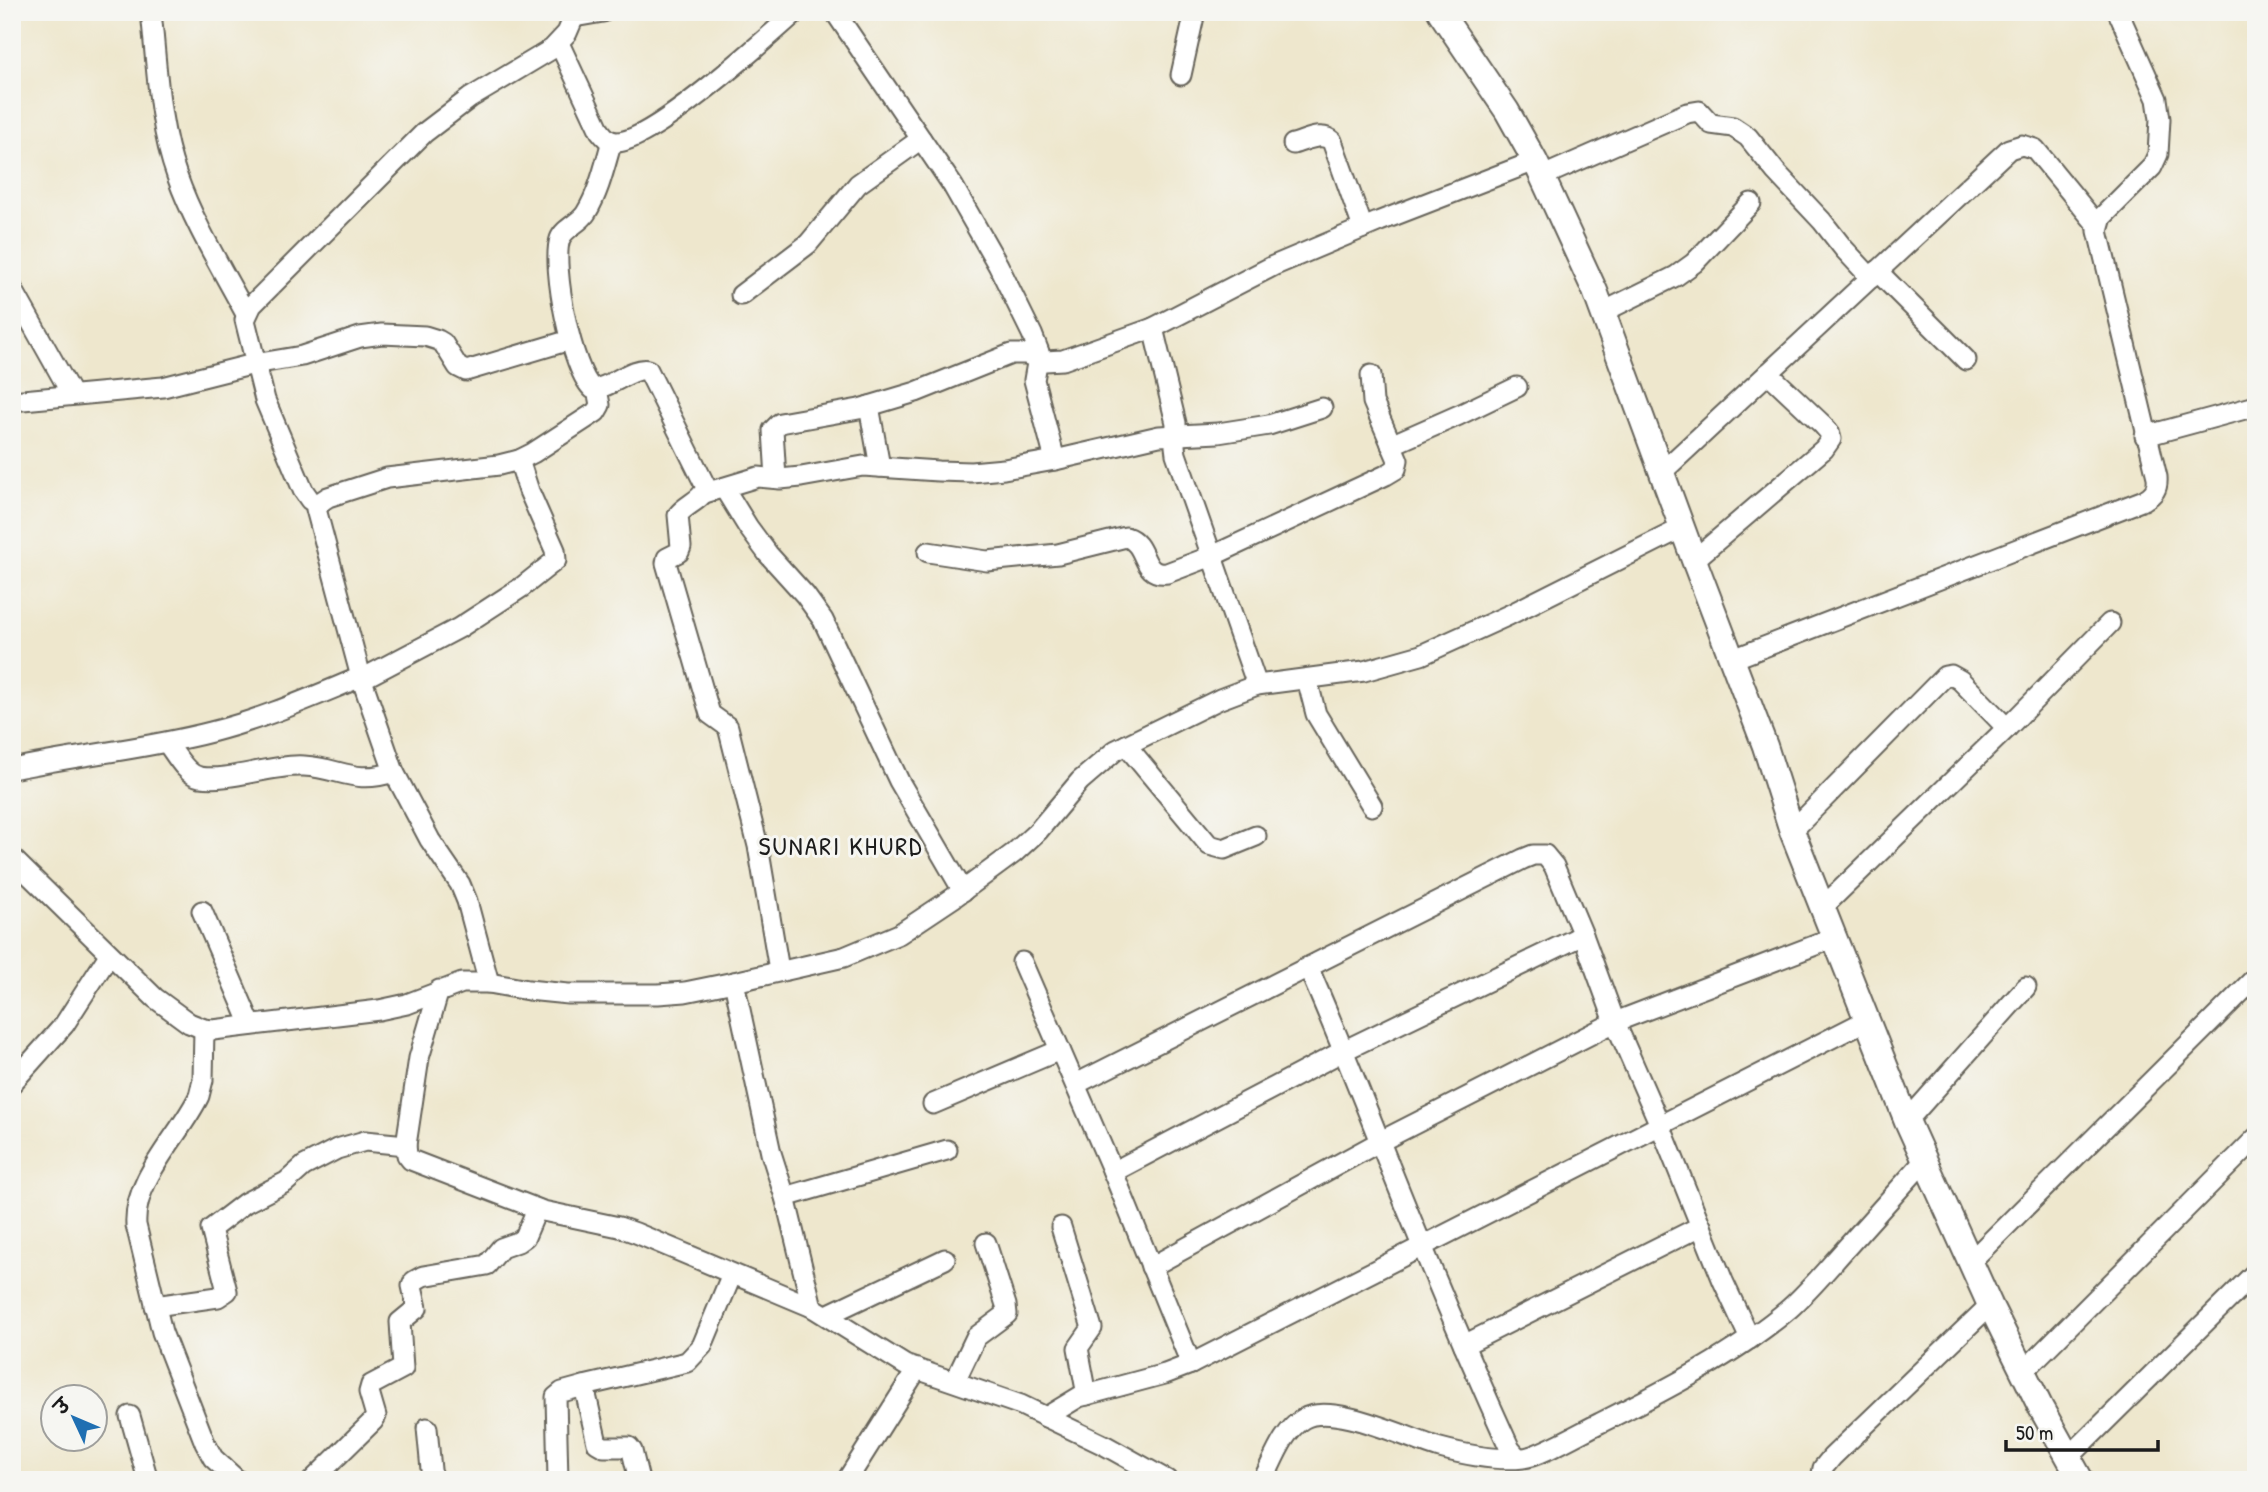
<svg xmlns="http://www.w3.org/2000/svg" width="2268" height="1492" font-family="'Patrick Hand','Playpen Sans Deva',sans-serif">
  <style>
    .lines { fill: none; stroke-linecap: round; stroke-linejoin: round }
    .minor-casing { stroke: #66635a; stroke-width: 23 }
    .tertiary-casing { stroke: #66635a; stroke-width: 28 }
    .minor { stroke: #fff; stroke-width: 19 }
    .tertiary { stroke: #fff; stroke-width: 24 }
    .labels { text-anchor: middle; dominant-baseline: central; stroke-width: 6; stroke-linejoin: round; paint-order: stroke }
    .quarter-label { font-size: 26px; letter-spacing: 2px; fill: #1c1c1c; stroke: #f6f6f2 }
  </style>
  <rect width="100%" height="100%" fill="#f6f6f2"/>
  <filter id="ink" filterUnits="userSpaceOnUse"><feTurbulence type="fractalNoise" baseFrequency=".0143" numOctaves="2"/><feDisplacementMap in="SourceGraphic" scale="14" xChannelSelector="R" yChannelSelector="G"/><feConvolveMatrix kernelMatrix="1 2 1 2 8 2 1 2 1" color-interpolation-filters="sRGB"/></filter>
  <filter id="wash" filterUnits="userSpaceOnUse"><feTurbulence type="fractalNoise" baseFrequency=".00686" numOctaves="4" result="noise"/><feDisplacementMap in="SourceGraphic" scale="28" xChannelSelector="R" yChannelSelector="G"/><feGaussianBlur stdDeviation="1.57" result="paint"/><feColorMatrix in="noise" values="0 0 0 0 0 0 0 0 0 0 0 0 0 0 0 0 0 1.4 0 .05"/><feComposite in="paint" operator="in"/></filter>
  <g filter="url(#wash)">
    <rect width="100%" height="100%" fill="#eee7cd"/>
  </g>
  <g filter="url(#ink)">
    <g class="lines">
      <defs>
        <g id="minor">
          <path d="M151 12C157 66 158 124 177 176 194 224 222 269 246 314"/>
          <path d="M835 12 953 186 998 265 1032 334 1039 352 1034 380 1055 460"/>
          <path d="M574 17 603 12"/>
          <path d="M559 43 600 131C604 136 609 143 617 142 653 141 766 39 796 12"/>
          <path d="M1181 75 1195 12"/>
          <path d="M612 141C605 165 599 192 586 213 580 223 564 228 560 239 551 265 572 372 593 389 611 388 633 366 648 370L706 487C703 500 686 504 678 515L681 547 679 552 667 558 666 563 710 714 728 727 758 846 779 970"/>
          <path d="M1293 144C1305 141 1322 131 1332 141L1363 228"/>
          <path d="M1543 176 1687 113 1699 111 1711 124 1733 127 1748 137 1776 172 1822 221 1844 249 1871 278"/>
          <path d="M1877 271 1966 360"/>
          <path d="M12 288 72 395"/>
          <path d="M741 295 808 244 858 184 921 139"/>
          <path d="M1603 312 1676 276 1694 263 1751 203"/>
          <path d="M1153 328 1176 423 1175 446 1176 454 1257 685"/>
          <path d="M12 401 163 387 254 364 302 356 360 337 382 334 425 336 438 340 443 343 458 367 466 371 570 340"/>
          <path d="M869 406 880 467"/>
          <path d="M2145 436 2256 406"/>
          <path d="M1391 445 1459 415 1517 387"/>
          <path d="M1662 472 2009 149 2022 145 2035 149 2098 226"/>
          <path d="M776 478 773 430 780 423 859 409 916 392 1011 354H1026L1045 361 1063 360 1153 328 1273 266 1380 221 1535 161"/>
          <path d="M724 488 748 527 768 554 805 595 823 620 899 781 963 891"/>
          <path d="M705 493 758 477 780 479 801 477 863 466 938 471 971 472 1004 469 1055 460 1159 436 1218 433 1269 425 1322 408"/>
          <path d="M319 505 310 500 303 490 265 400 245 320 252 305 424 133 470 98 552 49 567 33 576 12"/>
          <path d="M928 552 987 561 1058 554 1126 537C1149 544 1140 577 1167 573L1212 556 1386 475 1396 469 1398 460 1373 402 1371 375"/>
          <path d="M1694 560 1824 449 1831 439 1829 432 1822 424 1768 373"/>
          <path d="M1733 659 2144 500C2154 494 2158 489 2157 477L2098 231 2102 217 2152 167 2158 154 2160 119 2157 99 2118 12"/>
          <path d="M362 679 459 628 522 587 556 560 555 550 529 491 519 460"/>
          <path d="M1307 679 1316 714 1372 806"/>
          <path d="M167 743C175 753 186 775 200 777 229 782 272 764 304 766 341 768 353 785 394 772"/>
          <path d="M1126 745 1209 845 1224 849 1256 836"/>
          <path d="M12 769C78 755 146 749 211 732 263 719 312 697 361 677"/>
          <path d="M1792 831 1945 676 1951 675 1960 680 2007 728"/>
          <path d="M12 858 155 998 189 1023 204 1029 213 1030 379 1010 407 1004 462 983H489L528 990 568 994H658L685 992 734 982 844 957 899 934 953 898 1014 853 1038 831 1080 781 1116 750 1220 699 1257 685 1364 671 1421 655 1509 615 1682 528"/>
          <path d="M1823 907 2007 728 2110 623"/>
          <path d="M202 911 251 1025"/>
          <path d="M1022 962 1113 1172 1191 1364"/>
          <path d="M1308 967C1349 1060 1384 1155 1423 1248 1451 1316 1480 1383 1510 1449L1517 1457"/>
          <path d="M734 982 771 1153 785 1197 812 1307"/>
          <path d="M489 983 467 901 460 884 430 840 394 772 361 677 316 509 322 501 328 497 387 478 499 465 519 460 533 453 596 412 600 405 597 389"/>
          <path d="M439 990 419 1058 406 1145 407 1155 411 1160 543 1211 619 1227 636 1233 812 1307 905 1365 1021 1405 1106 1446 1167 1480"/>
          <path d="M204 1029 203 1080 199 1096C180 1136 133 1179 136 1225L162 1332 205 1443 213 1458 237 1480"/>
          <path d="M12 1083 64 1025 109 955"/>
          <path d="M1076 1084 1523 859 1533 855H1545L1554 866 1583 935 1615 1022 1660 1125 1723 1281 1750 1339"/>
          <path d="M933 1104 1060 1050"/>
          <path d="M1907 1121 2026 987"/>
          <path d="M1113 1172 1345 1050 1583 935"/>
          <path d="M785 1197 947 1150"/>
          <path d="M1061 1227 1092 1328 1078 1348 1087 1395"/>
          <path d="M1972 1260 2256 977"/>
          <path d="M1151 1267 1381 1141 1615 1022 1834 938"/>
          <path d="M155 1306 218 1297 227 1291 211 1229 245 1203 286 1182 304 1166 337 1149 365 1141 406 1145"/>
          <path d="M827 1315 945 1259"/>
          <path d="M1464 1345 1701 1226"/>
          <path d="M2023 1372 2256 1138"/>
          <path d="M955 1381 976 1337 1007 1314 1006 1305 986 1243"/>
          <path d="M584 1386 597 1443 604 1447H629L632 1451 639 1480"/>
          <path d="M130 1416 148 1480"/>
          <path d="M1046 1417 1079 1397 1165 1374 1191 1364 1867 1020"/>
          <path d="M427 1428 432 1480"/>
          <path d="M2068 1458 2256 1272"/>
          <path d="M313 1480 373 1421 376 1416 369 1392 371 1385 403 1368 400 1322 417 1308 412 1286 414 1281 423 1276 487 1265 501 1248 518 1242 525 1237 537 1209"/>
          <path d="M558 1480 556 1397 562 1392 584 1386 687 1362 702 1346 732 1274"/>
          <path d="M847 1480 917 1369"/>
          <path d="M1263 1480C1274 1459 1283 1431 1303 1419 1332 1401 1408 1439 1440 1448 1466 1455 1497 1461 1523 1458 1539 1457 1583 1431 1600 1423 1662 1392 1738 1353 1790 1308 1811 1289 1829 1267 1848 1246 1874 1217 1900 1188 1926 1159"/>
          <path d="M1821 1480 1823 1468 1832 1457 1990 1305"/>
        </g>
        <path id="tertiary" d="M1440 12 1507 111 1535 161 1595 291 1694 560 1765 746 1792 831 1907 1121 1990 1305 2041 1408 2081 1480"/>
      </defs>
      <use href="#minor" class="minor-casing"/>
      <use href="#tertiary" class="tertiary-casing"/>
      <use href="#minor" class="minor"/>
      <use href="#tertiary" class="tertiary"/>
    </g>
  </g>
  <g class="labels">
    <g class="quarter-label">
      <text x="841" y="845">SUNARI KHURD</text>
    </g>
  </g>
  <rect width="2268" height="1492" fill="none" stroke="#f6f6f2" stroke-width="42"/>
  <g transform="translate(74 1418) rotate(314)"><circle r="33" fill="#f6f6f2" stroke="#9f9f9c" stroke-width="2"/>
  <path d="M0-5L12 26L0 18L-12 26Z" fill="#1f6fb2"/>
  <text y="-10" font-size="19" font-weight="bold" text-anchor="middle" fill="#1c1c1c">उ</text>
  </g>
  <path d="M2006 1440v10h152v-10" fill="none" stroke="#1c1c1c" stroke-width="3.5"/>
  <text x="2016" y="1440" font-size="21" fill="#1c1c1c" stroke="#f6f6f2" stroke-width="5" paint-order="stroke">50 m</text>
</svg>
